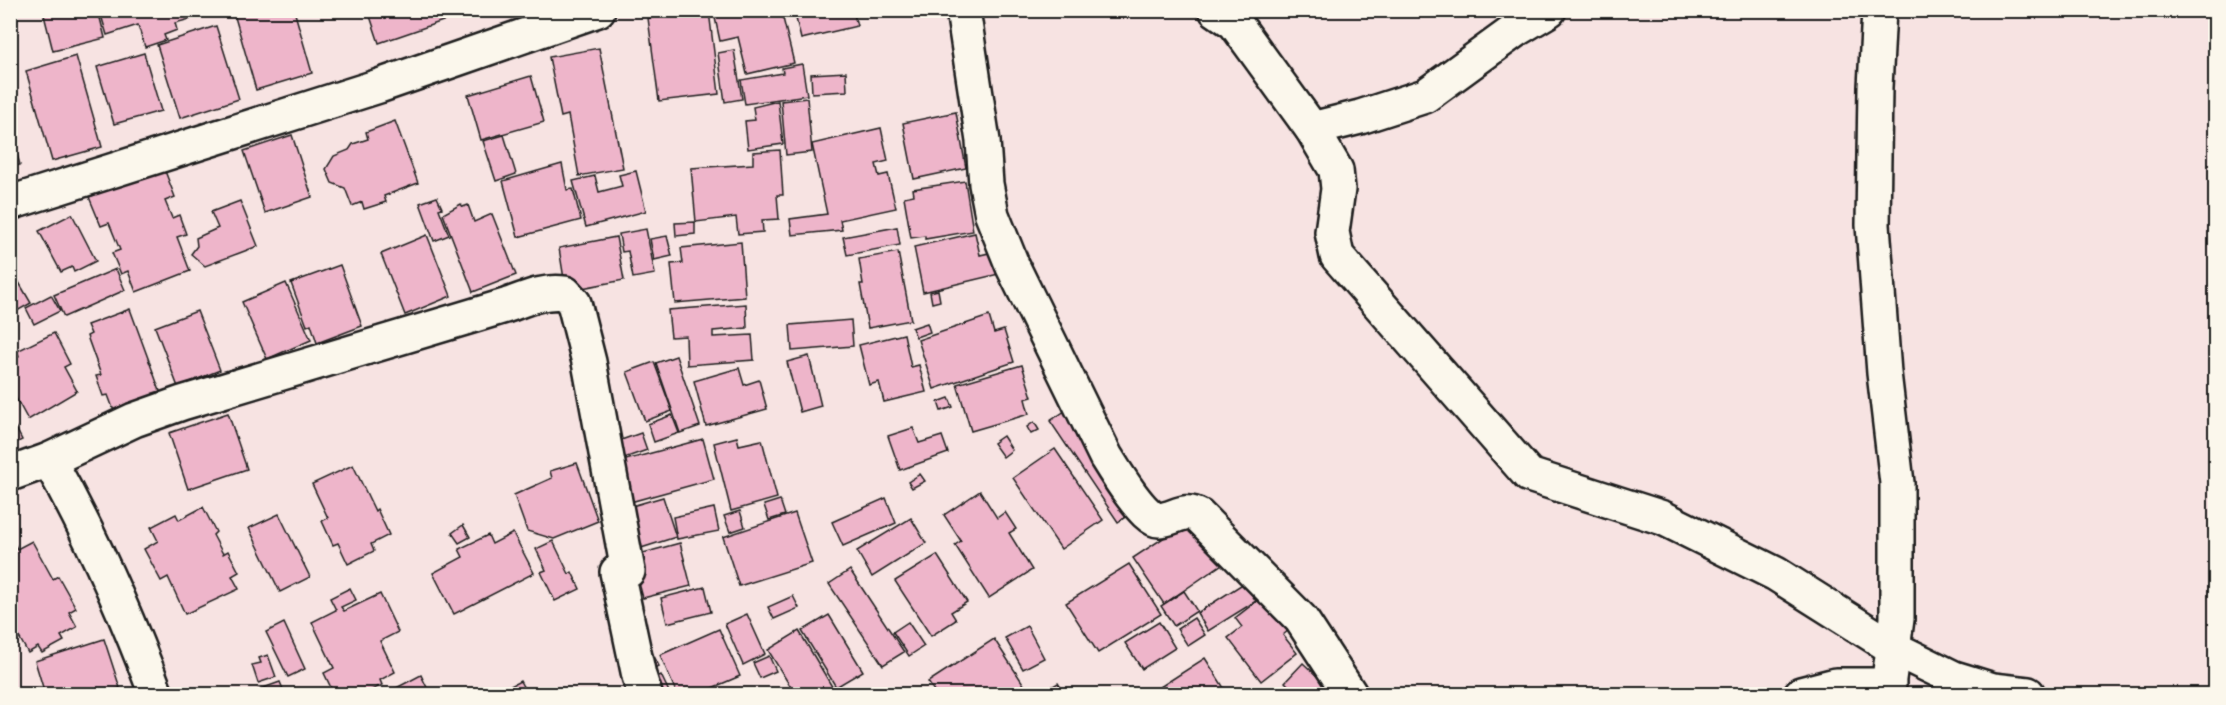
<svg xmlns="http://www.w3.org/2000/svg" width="2226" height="705" font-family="Caveat,sans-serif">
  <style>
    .building { fill: #eeb5ca; stroke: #1c1c1c; stroke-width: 1.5 }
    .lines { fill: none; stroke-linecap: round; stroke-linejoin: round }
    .minor-casing { stroke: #1c1c1c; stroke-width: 38 }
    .minor { stroke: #fbf7ec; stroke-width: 33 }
  </style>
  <rect width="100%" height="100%" fill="#f7e3e2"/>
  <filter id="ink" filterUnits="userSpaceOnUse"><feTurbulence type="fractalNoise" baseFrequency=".0167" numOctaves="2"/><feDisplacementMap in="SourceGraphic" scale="12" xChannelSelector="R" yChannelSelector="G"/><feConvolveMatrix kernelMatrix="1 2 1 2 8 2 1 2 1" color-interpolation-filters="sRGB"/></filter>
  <g filter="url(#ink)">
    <g class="building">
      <path d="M98 10 105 38 53 51 43 11Z"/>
      <path d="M114 10H196L188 13 190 19 175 23 177 30 164 35 166 40 145 47 138 25 107 35 101 15Z"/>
      <path d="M233 10H294L312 73 256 90Z"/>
      <path d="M368 10H475L379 43Z"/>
      <path d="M722 10H781L794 63 747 74 738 37 720 41 714 13Z"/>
      <path d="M794 10H853L857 26 801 39Z"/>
      <path d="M709 11 719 94 659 101 648 18Z"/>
      <path d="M216 26 239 99 180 118 157 45Z"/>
      <path d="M599 48 623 168 579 176 568 115 561 117 549 57Z"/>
      <path d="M734 50 742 99 725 102 718 53Z"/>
      <path d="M144 53 161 111 114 124 97 67Z"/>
      <path d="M76 56 102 147 52 161 26 71Z"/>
      <path d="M802 64 807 95 745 104 741 80 783 73 782 68Z"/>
      <path d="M846 72 847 91 812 93 811 74Z"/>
      <path d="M531 76 544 122 481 140 468 95Z"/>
      <path d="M10 90 17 111 10 113Z"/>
      <path d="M807 98 812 152 786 155 781 101Z"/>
      <path d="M778 101 783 144 748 149 745 121 755 120 753 107Z"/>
      <path d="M956 112 966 168 914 179 903 123Z"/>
      <path d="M395 121 418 183 384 196 386 202 364 209 362 202 352 206 345 188 332 183 326 169 334 156 349 150 353 144 368 139 366 132Z"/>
      <path d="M881 128 888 161 876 164 879 176 888 174 896 208 840 220 842 230 792 235 790 219 827 214 812 144Z"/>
      <path d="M10 129 20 165 10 167Z"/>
      <path d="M292 135 312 197 265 213 244 151Z"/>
      <path d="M504 135 516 174 496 181 483 141Z"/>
      <path d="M780 150 783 195H777L779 219 762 220 763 232 738 234 736 217 696 222 691 168 753 164V152Z"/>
      <path d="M562 164 567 190 573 189 581 220 518 237 503 181Z"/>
      <path d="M165 171 175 197 165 201 172 218 179 215 186 234 177 237 190 271 136 292 128 271 121 274 112 253 120 250 109 223 101 226 89 197 154 172 155 175Z"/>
      <path d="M636 171 646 211 586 227 573 181 595 176 599 192 622 186 619 175Z"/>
      <path d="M965 181 973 231 925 239V236L911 238 904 197 914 195 913 189Z"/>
      <path d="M437 197 442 208 439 209 449 235 434 241 420 203Z"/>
      <path d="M240 201 258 246 205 266 191 254 197 246 196 238 218 228 211 212Z"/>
      <path d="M461 204 463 207 468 205 474 222 492 214 516 275 473 292 443 214Z"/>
      <path d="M72 214 96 261 74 272 72 267 61 272 39 231Z"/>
      <path d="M10 218 18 233 10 237Z"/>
      <path d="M695 222V234L676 236 675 223Z"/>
      <path d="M897 227 900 245 847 255 843 237Z"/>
      <path d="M646 229 655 274 633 278 628 251 622 252 619 234Z"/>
      <path d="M975 233 980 255 998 251 1003 273 923 292 914 247Z"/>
      <path d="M427 235 451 296 405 315 381 254Z"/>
      <path d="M667 236 672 256 654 260 650 239Z"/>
      <path d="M616 237 624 280 566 291 559 248Z"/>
      <path d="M741 242 745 297 675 303 671 264 683 263 681 248Z"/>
      <path d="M898 252 911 320 868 328 860 284H863L859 259Z"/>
      <path d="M340 265 362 326 317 343 311 324 307 326 291 283Z"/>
      <path d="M10 267 31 303 10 315Z"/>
      <path d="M116 269 125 290 64 317 54 295Z"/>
      <path d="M286 283 311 340 267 359 242 302Z"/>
      <path d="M938 290 940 301 932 303 930 292Z"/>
      <path d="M51 295 60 311 34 324 26 308Z"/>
      <path d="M746 304 747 328 713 331V337L752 335 754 360 687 365 686 336 671 337 668 310Z"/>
      <path d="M130 309 160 391 153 393 155 395 114 411 108 395 103 396 96 376 101 375 87 336 91 334 87 325Z"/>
      <path d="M197 311 220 370 178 387 155 327Z"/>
      <path d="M989 316 994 333 1004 330 1014 362 934 389 918 340Z"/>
      <path d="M851 320 853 346 792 351 790 325Z"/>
      <path d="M927 323 930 332 916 337 912 328Z"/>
      <path d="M54 333 70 364 64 367 77 391 28 420 10 387V361L19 356 17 351Z"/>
      <path d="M904 334 911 367 919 365 926 392 884 402 879 382 869 385 859 345Z"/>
      <path d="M676 356 700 426 680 433 656 363Z"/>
      <path d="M809 356 821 406 800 412 787 362Z"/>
      <path d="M654 362 672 411 645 421 627 372Z"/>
      <path d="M1022 365 1032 397 1025 399 1029 414 971 431 957 384Z"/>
      <path d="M739 368 744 385 759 380 767 409 706 426 694 381Z"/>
      <path d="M949 398 953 407 941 411 938 402Z"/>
      <path d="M1068 409 1136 510 1118 522 1050 421Z"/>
      <path d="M228 413 247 469 188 489 169 433Z"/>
      <path d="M672 415 679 433 654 442 648 424Z"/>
      <path d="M10 417 22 440 10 446Z"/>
      <path d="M1034 422 1039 430 1031 434 1027 427Z"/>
      <path d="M913 428 919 443 942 436 948 453 900 470 888 436Z"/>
      <path d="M641 433 647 450 613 462 607 445Z"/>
      <path d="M1003 436 1012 450 1003 457 993 443Z"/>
      <path d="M737 437 739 445 762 440 777 498 731 511 714 443Z"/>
      <path d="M703 439 714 479 623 504 611 464Z"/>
      <path d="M1055 449 1103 520 1061 549 1013 478Z"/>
      <path d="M577 463 598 521 554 539 527 531 514 495 552 478 550 471Z"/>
      <path d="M353 465 375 511 377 509 389 535 371 544 374 551 348 564 338 543 333 545 322 521 328 518 312 484Z"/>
      <path d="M920 474 925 481 912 488 908 482Z"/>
      <path d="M980 491 997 518 1005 512 1016 529 1009 533 1032 570 989 598 955 545 961 541 944 515Z"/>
      <path d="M663 497 676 537 638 549 625 508Z"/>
      <path d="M886 498 896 523 843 546 832 522Z"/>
      <path d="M780 500 785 515 769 520 764 505Z"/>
      <path d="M203 507 216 532 213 535 223 554 228 551 239 572 232 576 239 589 185 614 168 577 161 581 144 549 158 541 151 527 176 514 179 520Z"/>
      <path d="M714 508 719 531 677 539 673 517Z"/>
      <path d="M740 511 745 527 730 532 724 516Z"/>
      <path d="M795 513 812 563 739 586 723 537Z"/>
      <path d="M279 514 310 577 280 592 249 528Z"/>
      <path d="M1195 517 1225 562 1164 604 1133 558Z"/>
      <path d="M911 518 926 543 872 577 857 551Z"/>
      <path d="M463 525 470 537 459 543 452 533Z"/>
      <path d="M513 533 534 573 454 614 433 573 463 557 459 549 488 535 492 544Z"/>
      <path d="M32 541 53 579 58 576 76 608 69 612 77 627 61 636 64 641 42 653 38 647 28 653 10 621V548L15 545 17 549Z"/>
      <path d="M553 541 569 574 572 572 580 589 555 601 541 572 546 570 536 549Z"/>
      <path d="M680 543 691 586 643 598 632 556Z"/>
      <path d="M937 555 967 602 951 612 956 620 931 636 895 581Z"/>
      <path d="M1129 564 1161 614 1098 653 1066 603Z"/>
      <path d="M850 570 904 652 883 665 829 584Z"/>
      <path d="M1244 583 1256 601 1208 631 1197 613Z"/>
      <path d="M705 587 711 612 667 623 661 598Z"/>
      <path d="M350 588 356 600 341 607 344 611 380 594 398 632 380 641 395 672 380 680 382 685 364 694H358L356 691 347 694H334L324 673 334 668 312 622 336 610 330 598Z"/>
      <path d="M1184 591 1197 611 1174 626 1161 606Z"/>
      <path d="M793 596 799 608 774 619 768 607Z"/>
      <path d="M1261 598 1296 624 1283 635 1297 653 1261 681 1228 638 1242 627 1235 618Z"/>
      <path d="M747 614 765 654 743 665 725 624Z"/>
      <path d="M829 615 863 671 836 687 802 631Z"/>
      <path d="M1194 618 1205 635 1188 646 1177 629Z"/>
      <path d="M908 622 924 646 909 656 893 632Z"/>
      <path d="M1159 622 1175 648 1142 669 1125 643Z"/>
      <path d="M284 623 305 669 288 677 266 632Z"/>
      <path d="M1027 626 1044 658 1023 669 1005 638Z"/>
      <path d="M719 629 740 676 698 694H677L660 655Z"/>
      <path d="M799 631 834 690 827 694H795L768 650Z"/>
      <path d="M104 639 120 688 111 691 112 694H45L35 661Z"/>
      <path d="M994 639 1028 691 1022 694H936L928 682Z"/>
      <path d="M651 650 659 666 645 672 638 656Z"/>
      <path d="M268 655 276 677 258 683 252 665 261 663 259 658Z"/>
      <path d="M769 656 776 671 760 678 753 663Z"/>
      <path d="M1205 658 1224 688 1214 694H1161L1157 689Z"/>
      <path d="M1303 663 1336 694H1297L1285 682Z"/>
      <path d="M421 675 430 694H385Z"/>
      <path d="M661 675 670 694H650L644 683Z"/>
      <path d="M520 681 527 694H503L501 691Z"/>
      <path d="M280 682 285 694H260L258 690Z"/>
      <path d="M1058 683 1065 694H1040Z"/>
      <path d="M35 688 37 694H14Z"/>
      <path d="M1281 689 1287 694H1275Z"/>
    </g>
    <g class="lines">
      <defs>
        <g id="minor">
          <path d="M963 10 983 141 986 184 992 215 1013 267 1106 457C1114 470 1145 521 1159 520 1175 519 1184 507 1199 516L1301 619 1350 694"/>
          <path d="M1216 10 1235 23 1312 129 1336 170 1338 189 1332 232 1337 256 1529 475 1663 518 1776 574 1895 649 1954 678 1993 690 2028 694"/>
          <path d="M1879 10 1875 87 1873 225 1884 373 1897 483V619L1887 694"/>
          <path d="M1312 129 1360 117 1425 96 1517 29 1549 10"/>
          <path d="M10 203 379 86 598 10"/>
          <path d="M49 460C91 535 126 614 156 694"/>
          <path d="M10 474 49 460 134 420 182 403 505 306C525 299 543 290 565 293L574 303 589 362 628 571 617 572 639 676 645 694"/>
          <path d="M1801 694 1836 685H1889"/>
        </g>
      </defs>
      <use href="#minor" class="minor-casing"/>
      <use href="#minor" class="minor"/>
    </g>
  </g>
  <rect width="2226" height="705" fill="none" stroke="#fbf7ec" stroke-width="36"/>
  <rect x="18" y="18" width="2190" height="669" fill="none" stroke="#1c1c1c" stroke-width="2" filter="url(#ink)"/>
</svg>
